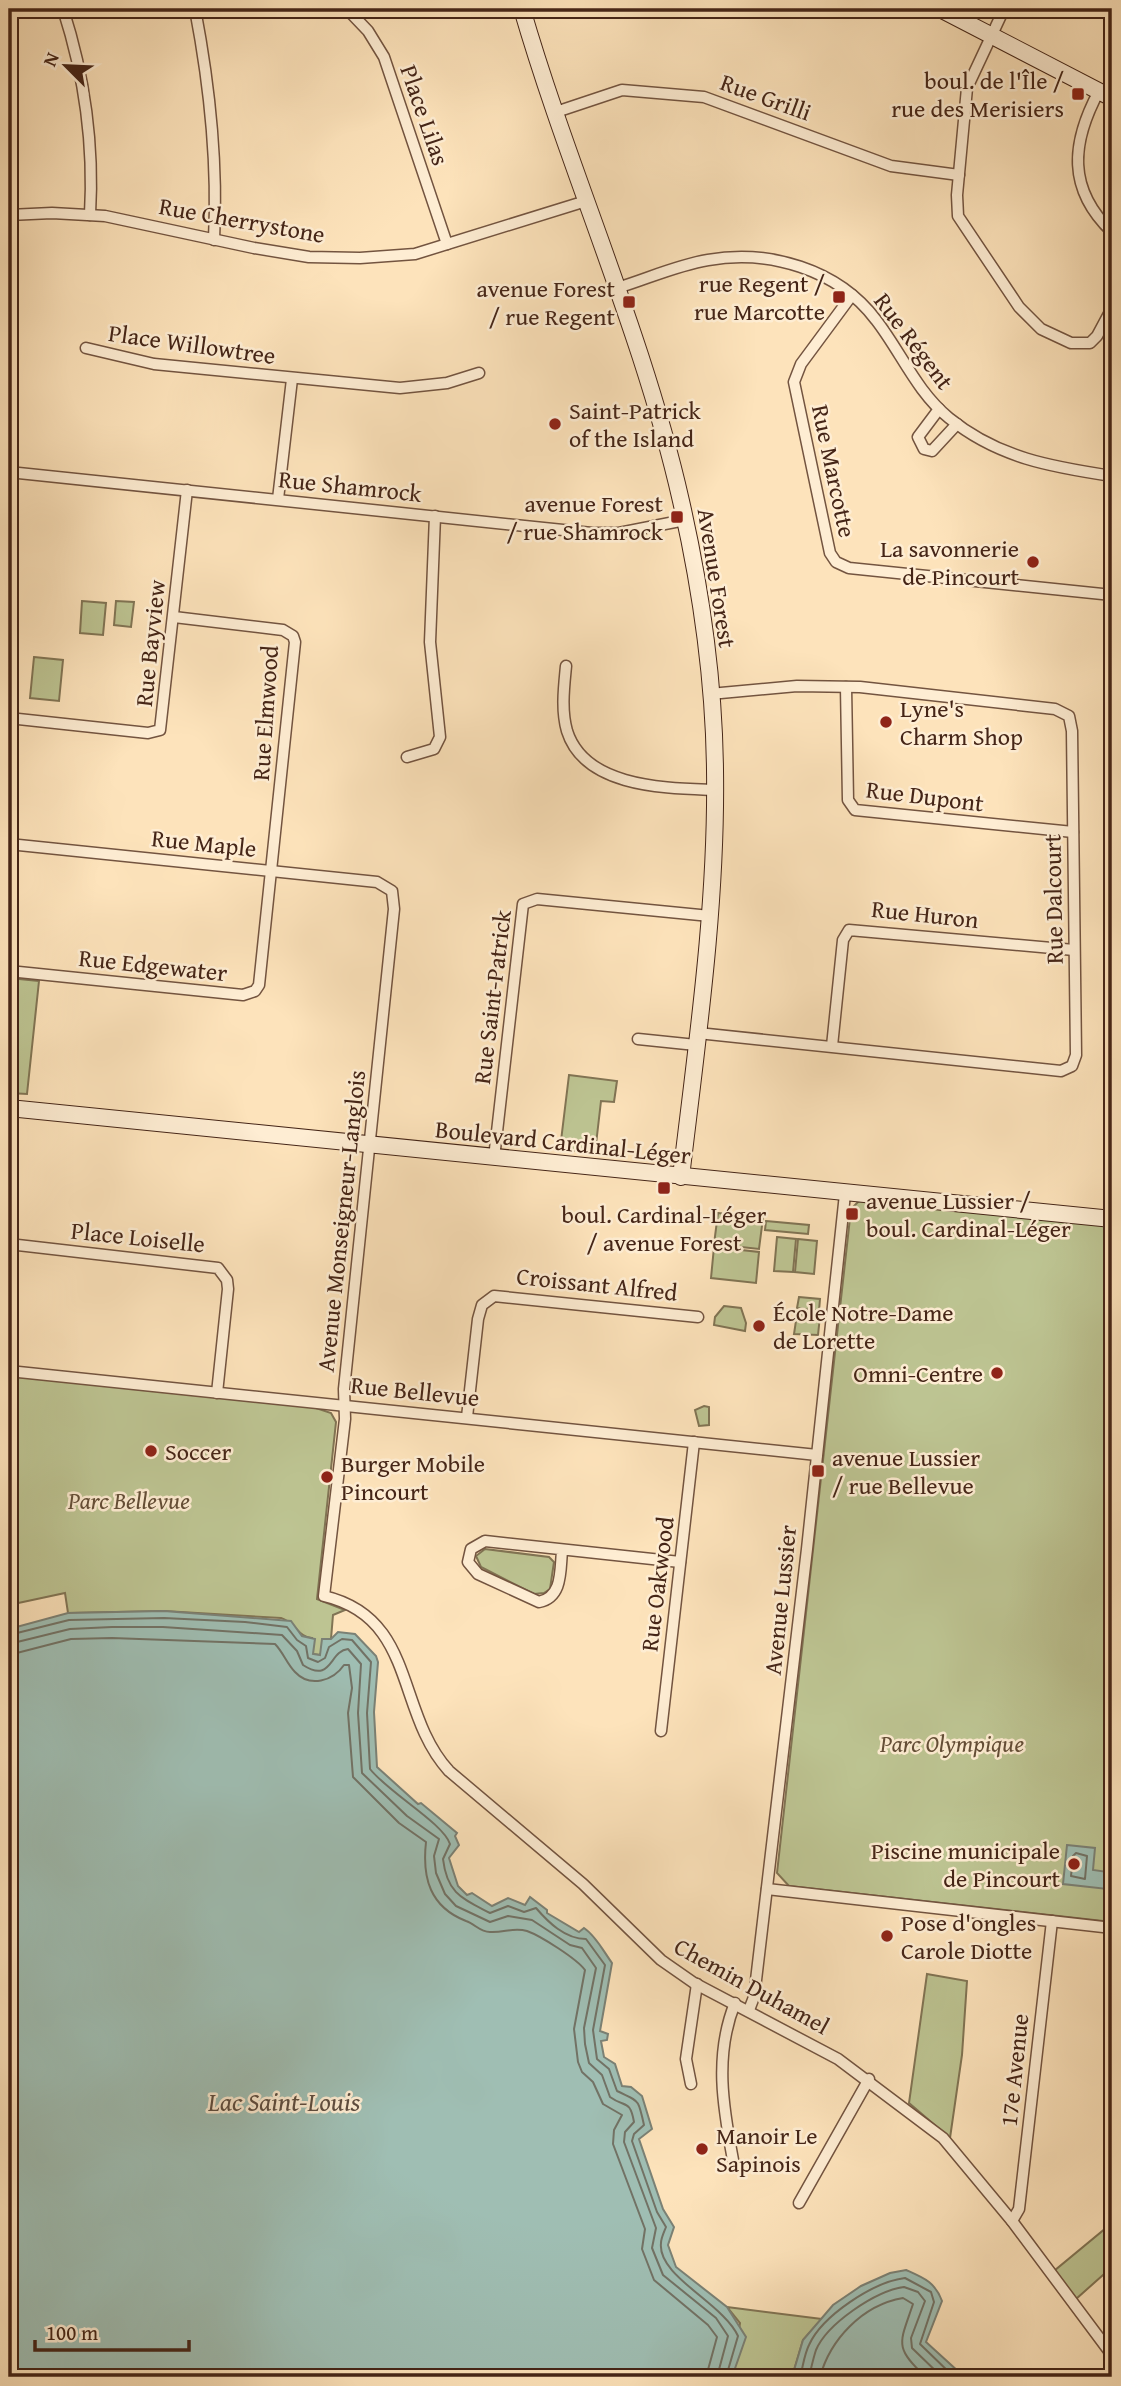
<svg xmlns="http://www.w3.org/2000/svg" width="1121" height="2386" font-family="'Gentium Book Plus',serif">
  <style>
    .green { fill: #bdc492; stroke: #817454; stroke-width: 2 }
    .water { fill: #9fbeb3; stroke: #7b8175; stroke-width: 2 }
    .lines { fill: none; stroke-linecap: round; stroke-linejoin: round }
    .shore { stroke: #727265; stroke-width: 2 }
    .street-casing { stroke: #735440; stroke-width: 13 }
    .secondary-casing { stroke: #452517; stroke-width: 18 }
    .street { stroke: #feedd3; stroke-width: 10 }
    .secondary { stroke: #feedd3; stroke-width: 16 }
    .poi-dot { fill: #8f2418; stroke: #feedd3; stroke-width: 2.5 }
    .labels { text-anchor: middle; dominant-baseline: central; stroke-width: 5; stroke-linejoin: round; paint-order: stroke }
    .poi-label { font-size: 24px; fill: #452517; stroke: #feedd3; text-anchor: start }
    .street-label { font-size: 24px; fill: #452517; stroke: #feedd3 }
    .park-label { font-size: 24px; font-style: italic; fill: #634d36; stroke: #feedd3 }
    .water-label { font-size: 26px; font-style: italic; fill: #5c4b3e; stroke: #feedd3 }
  </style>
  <rect width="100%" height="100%" fill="#fde3bb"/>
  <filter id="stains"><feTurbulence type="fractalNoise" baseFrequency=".00286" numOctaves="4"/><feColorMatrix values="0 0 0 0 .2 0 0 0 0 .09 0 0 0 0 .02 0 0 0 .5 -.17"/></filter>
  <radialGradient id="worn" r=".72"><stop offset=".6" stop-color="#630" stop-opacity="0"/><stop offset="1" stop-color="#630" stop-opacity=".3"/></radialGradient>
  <g class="green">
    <path d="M82 601 106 603 103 635 80 633Z"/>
    <path d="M116 601 134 602 131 627 114 625Z"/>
    <path d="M34 657 63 660 59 701 30 698Z"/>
    <path d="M9 978 39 981 27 1094 9 1093Z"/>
    <path d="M569 1075 617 1081 614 1102 601 1101 595 1153 560 1149Z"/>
    <path d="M859 1201 1112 1226V1922L789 1886 777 1873 851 1209Z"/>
    <path d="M718 1213 763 1218 759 1249 714 1244Z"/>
    <path d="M766 1221 809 1225 808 1234 765 1230Z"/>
    <path d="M777 1237 796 1239 793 1272 774 1271Z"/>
    <path d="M798 1239 817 1241 814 1274 795 1272Z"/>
    <path d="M714 1247 759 1252 756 1283 711 1278Z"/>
    <path d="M799 1297 820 1299 819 1311 797 1308Z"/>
    <path d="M724 1306 741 1308 746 1323 745 1331 714 1325 715 1317Z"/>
    <path d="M797 1314 820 1316 818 1335 794 1334Z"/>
    <path d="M9 1376 310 1406 331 1413 336 1422 317 1599 345 1610 333 1615 331 1639 320 1655 313 1654 312 1638C299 1638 295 1622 281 1618L164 1611 68 1613 65 1593 9 1605Z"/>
    <path d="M704 1406 709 1407V1425L699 1426 695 1410Z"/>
    <path d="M485 1549 549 1557 554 1562 550 1589 544 1593 534 1594 481 1567 476 1556Z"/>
    <path d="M927 1974 967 1981 962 2055 950 2138 909 2103Z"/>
    <path d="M1106 2228C1102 2245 1112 2252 1112 2267L1076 2299 1054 2271Z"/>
    <path d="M727 2307 822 2319 803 2340 792 2377H732L740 2323Z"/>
  </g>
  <g class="water">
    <path d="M164 1611 291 1621 302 1636 315 1639 313 1654 320 1655 322 1639H331L338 1632 355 1634 376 1656 378 1662 374 1712 377 1767 418 1804 421 1803 457 1833 455 1836 459 1845 449 1858 458 1886 467 1895 472 1893 492 1906 508 1898 525 1905 530 1897 547 1910V1913L579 1932 584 1928C596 1936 604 1952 612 1963L600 2031 608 2034 607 2040 601 2041 604 2057 615 2064 622 2086 631 2087 642 2096 652 2129 639 2139 663 2209 674 2227 668 2245 676 2267 727 2307 746 2337 732 2377H9V1629L68 1613Z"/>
    <path d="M1067 1845 1095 1848 1093 1870 1108 1872 1107 1889 1063 1884Z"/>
    <path d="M906 2270C924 2278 935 2282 942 2301L926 2342 960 2373V2377H792L803 2340 833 2305 861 2286 890 2273Z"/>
  </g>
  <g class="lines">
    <g class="shore">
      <path d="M9 1635 69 1620 164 1618 245 1622 287 1627 297 1640 306 1646 308 1658 318 1662 325 1658 329 1647 342 1639 352 1640 371 1662 367 1713 370 1769C389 1793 443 1823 450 1844L443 1859C447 1894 463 1899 490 1913L508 1906 524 1912 536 1908C548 1922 565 1939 586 1939L605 1965 593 2030 597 2059 609 2069 617 2091C639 2102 638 2097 644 2125L634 2134 632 2141 657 2212 666 2227C664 2232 661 2238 661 2243 657 2276 723 2303 738 2336L726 2377"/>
      <path d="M9 1644 70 1629 112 1627H163L282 1635 297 1651 303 1665C332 1684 329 1651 348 1649L361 1664 358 1713 362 1773 407 1816 439 1839 434 1856 436 1873 445 1894 456 1906 490 1922 508 1916 532 1920 570 1945 582 1948 596 1968 584 2028 585 2044 589 2063 602 2075 610 2097C625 2108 630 2099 634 2122L625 2132 624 2142 656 2228 652 2248 663 2275 716 2318 728 2336 717 2377"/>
      <path d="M9 1655 71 1639 112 1638 275 1644C283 1652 287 1664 295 1672 310 1688 333 1681 344 1665H349L352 1688 348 1713 353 1777 399 1823 426 1842C422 1878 430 1907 466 1921 475 1924 480 1932 490 1932 504 1933 513 1927 527 1931 541 1936 577 1959 585 1970L574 2029 578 2062 582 2072 593 2082 603 2104 622 2115 614 2130 613 2144 645 2229 642 2249 654 2280 708 2325 717 2337 706 2377"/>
      <path d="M1076 1853 1087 1856 1085 1879 1071 1876 1073 1856Z"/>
      <path d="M800 2377C803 2367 804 2355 809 2345 822 2316 873 2282 905 2278L931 2292 934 2302 920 2344 954 2377"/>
      <path d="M809 2377C811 2369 813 2359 816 2350 827 2324 875 2291 904 2287L918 2292 925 2301 911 2338 912 2348 942 2377"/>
      <path d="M820 2377C830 2340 862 2305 903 2298L913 2304C900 2343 893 2347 926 2377"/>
    </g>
    <defs>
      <g id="street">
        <path d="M63 9C84 74 94 146 90 215"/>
        <path d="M195 9C210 87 218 161 214 240"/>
        <path d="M347 9 368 31 384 57 447 244"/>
        <path d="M1004 9 967 88 957 195 958 216 1019 307 1041 329 1071 343H1090L1097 336 1112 308"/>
        <path d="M1099 91C1071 143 1067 189 1112 232"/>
        <path d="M556 112 622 90 704 97 891 166 959 175"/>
        <path d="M9 215 52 213 105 216 254 248 309 257 360 258 415 254 586 201"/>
        <path d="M617 288C647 279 677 265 708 260 768 249 838 269 876 320 901 352 916 391 949 418 998 458 1052 467 1112 476"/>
        <path d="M852 295 801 364 794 382 830 553 836 562 849 568 1112 595"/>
        <path d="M86 348 154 364 400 388 447 383 479 373"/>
        <path d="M939 409 918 437 924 449 932 451 957 424"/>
        <path d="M9 472 592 533H619L685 520"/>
        <path d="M278 499 292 379"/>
        <path d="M566 666C564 687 561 710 567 731 585 788 666 788 715 790"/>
        <path d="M846 687 848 800 855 810 1073 832"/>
        <path d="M9 718 148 733 160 730 187 490"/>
        <path d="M407 757 434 749 440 737 430 642 435 516"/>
        <path d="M9 844 377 882 392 891 394 909 344 1389 345 1419 324 1596C417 1618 395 1712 449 1771L583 1884 661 1960 694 1983 838 2059 943 2138 1012 2221 1112 2355"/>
        <path d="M9 971 243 995 255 991 259 985 295 642 293 636 283 630 174 617"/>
        <path d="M698 1033 1061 1071 1072 1066 1076 1055 1072 731 1069 716 1055 709 860 687 797 686 710 694"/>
        <path d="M638 1039 696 1045"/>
        <path d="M832 1046 843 940 849 930 1074 950"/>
        <path d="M494 1158 523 904 537 899 710 916"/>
        <path d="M9 1244 218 1268 227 1280 228 1289 217 1393"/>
        <path d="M9 1371 817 1455"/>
        <path d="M467 1417 478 1319 482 1305 494 1296 698 1317"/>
        <path d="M562 1551C560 1570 563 1597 539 1602L478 1574 468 1562 471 1549 485 1541 680 1562"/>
        <path d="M661 1731 694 1442"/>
        <path d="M767 1889 1112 1928"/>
        <path d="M749 2010 754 1997 807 1549 845 1194"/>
        <path d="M691 2084 686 2059 697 1984"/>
        <path d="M733 2160C723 2107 714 2055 735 2003"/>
        <path d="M799 2203 869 2079"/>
        <path d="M1012 2221 1019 2209 1052 1921"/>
      </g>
      <g id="secondary">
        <path d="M522 9C570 174 643 333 681 501 701 589 714 680 715 770 717 906 697 1042 681 1177"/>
        <path d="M940 9 1112 98"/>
        <path d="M9 1108 1112 1219"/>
      </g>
    </defs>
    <use href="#street" class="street-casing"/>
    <use href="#secondary" class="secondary-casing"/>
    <use href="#street" class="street"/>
    <use href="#secondary" class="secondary"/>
  </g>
  <g class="poi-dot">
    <rect x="1071" y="87" width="14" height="14" rx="3.5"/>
    <rect x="832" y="290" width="14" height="14" rx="3.5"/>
    <rect x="622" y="295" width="14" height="14" rx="3.5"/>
    <circle cx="555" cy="424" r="7"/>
    <rect x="670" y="510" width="14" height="14" rx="3.5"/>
    <circle cx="1033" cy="562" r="7"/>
    <circle cx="886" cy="722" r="7"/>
    <rect x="657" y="1181" width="14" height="14" rx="3.5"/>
    <rect x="845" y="1207" width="14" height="14" rx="3.5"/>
    <circle cx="759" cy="1326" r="7"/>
    <circle cx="997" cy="1373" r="7"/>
    <circle cx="151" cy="1451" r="7"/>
    <rect x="811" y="1464" width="14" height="14" rx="3.5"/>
    <circle cx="327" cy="1477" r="7"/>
    <circle cx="1074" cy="1864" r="7"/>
    <circle cx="887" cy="1936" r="7"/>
    <circle cx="702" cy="2149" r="7"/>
  </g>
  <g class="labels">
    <g class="poi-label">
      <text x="1064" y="80" text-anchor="end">boul. de l'Île /<tspan x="1064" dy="28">rue des Merisiers</tspan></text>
      <text x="825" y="283" text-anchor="end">rue Regent /<tspan x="825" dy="28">rue Marcotte</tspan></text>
      <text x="615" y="288" text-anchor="end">avenue Forest<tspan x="615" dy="28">/ rue Regent</tspan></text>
      <text x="569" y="410">Saint-Patrick<tspan x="569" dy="28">of the Island</tspan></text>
      <text x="663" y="503" text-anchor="end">avenue Forest<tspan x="663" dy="28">/ rue Shamrock</tspan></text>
      <text x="1019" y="548" text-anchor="end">La savonnerie<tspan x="1019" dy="28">de Pincourt</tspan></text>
      <text x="900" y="708">Lyne's<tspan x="900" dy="28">Charm Shop</tspan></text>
      <text x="866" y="1200">avenue Lussier /<tspan x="866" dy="28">boul. Cardinal-Léger</tspan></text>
      <text x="664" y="1214" text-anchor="middle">boul. Cardinal-Léger<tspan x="664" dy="28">/ avenue Forest</tspan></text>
      <text x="773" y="1312">École Notre-Dame<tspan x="773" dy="28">de Lorette</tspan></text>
      <text x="983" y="1373" text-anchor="end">Omni-Centre</text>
      <text x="165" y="1451">Soccer</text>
      <text x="832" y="1457">avenue Lussier<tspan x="832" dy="28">/ rue Bellevue</tspan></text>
      <text x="341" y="1463">Burger Mobile<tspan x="341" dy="28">Pincourt</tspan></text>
      <text x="1060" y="1850" text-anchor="end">Piscine municipale<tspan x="1060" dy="28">de Pincourt</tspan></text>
      <text x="901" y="1922">Pose d'ongles<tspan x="901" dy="28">Carole Diotte</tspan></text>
      <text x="716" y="2135">Manoir Le<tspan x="716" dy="28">Sapinois</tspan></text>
    </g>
    <g class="street-label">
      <text transform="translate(766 97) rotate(20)">Rue Grilli</text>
      <text transform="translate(425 115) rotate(71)">Place Lilas</text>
      <text transform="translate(242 220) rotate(10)">Rue Cherrystone</text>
      <text transform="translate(914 341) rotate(53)">Rue Régent</text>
      <text transform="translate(192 344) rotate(8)">Place Willowtree</text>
      <text transform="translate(834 471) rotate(78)">Rue Marcotte</text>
      <text transform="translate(350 486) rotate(6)">Rue Shamrock</text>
      <text transform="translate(717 578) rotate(81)">Avenue Forest</text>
      <text transform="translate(150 643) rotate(-84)">Rue Bayview</text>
      <text transform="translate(265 713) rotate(-86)">Rue Elmwood</text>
      <text transform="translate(925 796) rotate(7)">Rue Dupont</text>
      <text transform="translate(204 843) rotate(6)">Rue Maple</text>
      <text transform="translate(1053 899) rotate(-91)">Rue Dalcourt</text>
      <text transform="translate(925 914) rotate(6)">Rue Huron</text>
      <text transform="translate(153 965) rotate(6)">Rue Edgewater</text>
      <text transform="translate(492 997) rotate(-83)">Rue Saint-Patrick</text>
      <text transform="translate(563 1142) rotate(6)">Boulevard Cardinal-Léger</text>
      <text transform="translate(341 1221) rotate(-84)">Avenue Monseigneur-Langlois</text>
      <text transform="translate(138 1237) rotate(6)">Place Loiselle</text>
      <text transform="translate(597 1284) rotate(6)">Croissant Alfred</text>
      <text transform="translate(415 1391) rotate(6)">Rue Bellevue</text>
      <text transform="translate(657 1584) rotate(-83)">Rue Oakwood</text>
      <text transform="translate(780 1600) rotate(-84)">Avenue Lussier</text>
      <text transform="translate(752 1986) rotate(29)">Chemin Duhamel</text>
      <text transform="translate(1014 2070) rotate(-84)">17e Avenue</text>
    </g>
    <g class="park-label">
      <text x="129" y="1500">Parc Bellevue</text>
      <text x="952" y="1743">Parc Olympique</text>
    </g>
    <g class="water-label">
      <text x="284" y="2101">Lac Saint-Louis</text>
    </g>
  </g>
  <rect width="1121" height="2386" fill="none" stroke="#fde3bb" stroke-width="35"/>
  <rect x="10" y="10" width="1100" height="2365" fill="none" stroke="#452517" stroke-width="3.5"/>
  <rect x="18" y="18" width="1086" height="2351" fill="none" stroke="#452517" stroke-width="2"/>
  <g transform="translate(66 66) rotate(294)" stroke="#feedd3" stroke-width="5" paint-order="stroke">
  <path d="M0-5L12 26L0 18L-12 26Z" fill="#452517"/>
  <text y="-10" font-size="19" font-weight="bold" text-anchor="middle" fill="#452517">N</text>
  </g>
  <path d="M35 2340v10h154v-10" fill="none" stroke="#452517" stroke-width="3.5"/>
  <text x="46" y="2340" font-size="21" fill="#452517" stroke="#feedd3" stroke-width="5" paint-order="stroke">100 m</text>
  <rect width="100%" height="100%" filter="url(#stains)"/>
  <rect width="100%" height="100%" fill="url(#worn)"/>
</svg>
